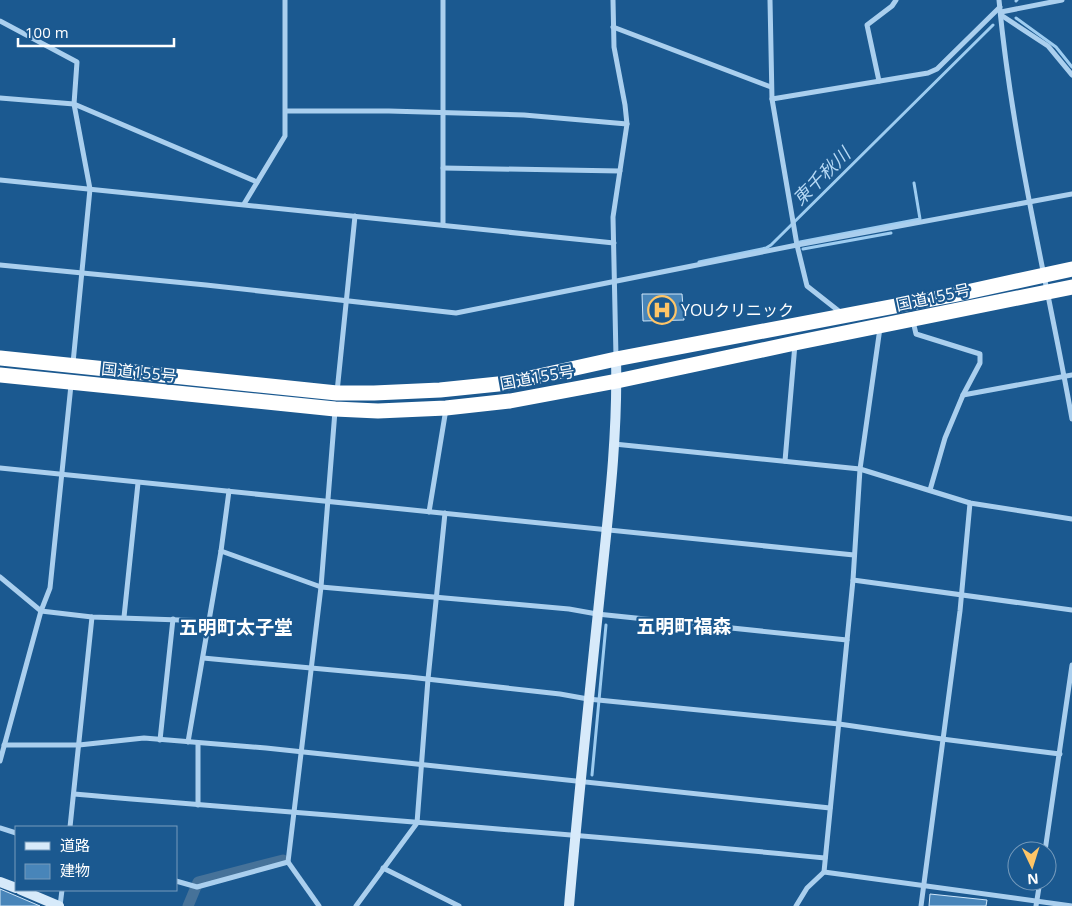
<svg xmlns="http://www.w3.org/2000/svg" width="1072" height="906" font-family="'Open Sans','Noto Sans JP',sans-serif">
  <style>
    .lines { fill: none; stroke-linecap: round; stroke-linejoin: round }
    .stream { stroke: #9dccf0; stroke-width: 3 }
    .canal { stroke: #467299; stroke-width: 11 }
    .building { fill: #4885b9; stroke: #d0e7fa }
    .street { stroke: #aacfee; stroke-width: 5 }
    .secondary { stroke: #d7eafa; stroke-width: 10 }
    .highway { stroke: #fff; stroke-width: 15 }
    .labels { text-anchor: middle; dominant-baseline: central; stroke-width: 4.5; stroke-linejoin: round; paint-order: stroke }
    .street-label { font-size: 16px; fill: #fff; stroke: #1b5990 }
    .poi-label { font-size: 16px; fill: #fff; stroke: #1b5990; text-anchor: start }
    .water-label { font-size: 18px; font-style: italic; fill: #b6d9f5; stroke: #1b5990 }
    .quarter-label { font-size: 19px; font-weight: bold; fill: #fff; stroke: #1b5990 }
  </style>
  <rect width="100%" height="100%" fill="#1b5990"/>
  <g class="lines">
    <g class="stream">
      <path d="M1016 1 1017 0"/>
      <path d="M1016 18 1056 47 1072 67"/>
      <path d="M800 242 920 219 914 183"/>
      <path d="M803 249 891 233"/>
      <path d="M699 262 766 248 771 245 993 25"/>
      <path d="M592 775 606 625"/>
    </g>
    <path class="canal" d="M188 906 198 882 283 860"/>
  </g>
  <g class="building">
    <path d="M642 294H682L684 320 643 321Z"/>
    <path d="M0 889 40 906H0Z"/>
    <path d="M930 894 987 900 986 906H929Z"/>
  </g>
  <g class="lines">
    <g class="street">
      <path d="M443 0V225"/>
      <path d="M613 0 614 47 625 105 627 124 613 217 616 357"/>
      <path d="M770 0 772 99 797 245 807 286 840 312"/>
      <path d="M999 0C1012 141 1047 280 1072 419"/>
      <path d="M1001 12 1062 0"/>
      <path d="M1001 15 1048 46 1072 75"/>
      <path d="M0 21 77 62 74 104 90 189 73 363"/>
      <path d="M613 27 771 87"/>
      <path d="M879 81 867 25 892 6 896 0"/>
      <path d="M0 98 74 104 257 182"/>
      <path d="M772 99 928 73 937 69 1000 7"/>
      <path d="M286 111H389L524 115 627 124"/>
      <path d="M443 168 620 171"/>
      <path d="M0 180 614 243"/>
      <path d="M244 204 285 136V0"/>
      <path d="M0 265 206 285 456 313 797 245 1072 194"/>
      <path d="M913 321 916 334 980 354V363L963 395 945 438 930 490"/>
      <path d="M337 392 355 216"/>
      <path d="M963 395 1072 375"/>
      <path d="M614 444 860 469 970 503 1072 519"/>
      <path d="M785 461 795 344"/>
      <path d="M0 468 854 555"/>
      <path d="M429 512 446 409"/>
      <path d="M221 551 321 587 569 609 597 614 847 640"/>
      <path d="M0 577 41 611 92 617 209 621"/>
      <path d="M853 580 1072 610"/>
      <path d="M124 617 138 483"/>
      <path d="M203 658 409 677 560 694 588 699 839 724 942 739 1060 754"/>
      <path d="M160 740 173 619"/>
      <path d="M188 742 221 551 229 491"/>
      <path d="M198 743V805"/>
      <path d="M4 745H79L144 738 266 748 830 808"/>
      <path d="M0 761 41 611 50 588 71 385"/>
      <path d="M74 794C324 816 575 833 825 858"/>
      <path d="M70 827 92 617"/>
      <path d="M0 828 16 833"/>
      <path d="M1045 851 1072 665"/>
      <path d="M288 862 319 906"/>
      <path d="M383 868 459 906"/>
      <path d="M824 872 853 580 860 469 880 328"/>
      <path d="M176 881 197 887 288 862 321 587 335 411"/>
      <path d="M60 906 62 890"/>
      <path d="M356 906 417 823 428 679 445 513"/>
      <path d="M796 906 807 888 824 872 1072 906"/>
      <path d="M921 906 960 611 970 503"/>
      <path d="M1036 906 1040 881"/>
    </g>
    <g class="secondary">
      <path d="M0 882 16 888"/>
      <path d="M21 890 59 906"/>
      <path d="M569 906C578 802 589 698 600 593 608 516 618 437 616 359"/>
    </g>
    <g class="highway">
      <path d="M0 358 337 393H374L440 390 508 383 616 359 953 295 1072 269"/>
      <path d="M0 375 335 409 378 411 446 408 510 401 617 381 795 343 1072 287"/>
    </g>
  </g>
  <defs>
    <symbol id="hospital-ring" viewBox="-11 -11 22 22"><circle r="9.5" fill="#1b5990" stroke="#ffc567" stroke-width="1.5"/><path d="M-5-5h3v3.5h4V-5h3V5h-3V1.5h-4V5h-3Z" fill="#ffc567"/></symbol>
  </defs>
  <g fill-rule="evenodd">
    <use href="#hospital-ring" x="646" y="294" width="32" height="32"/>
  </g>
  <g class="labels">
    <g class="street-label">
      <text transform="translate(933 297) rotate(-12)">国道155号</text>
      <text transform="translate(139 372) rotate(6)">国道155号</text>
      <text transform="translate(537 377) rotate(-10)">国道155号</text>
    </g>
    <g class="poi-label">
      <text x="681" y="310">YOUクリニック</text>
    </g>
    <g class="water-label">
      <text transform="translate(821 176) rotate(-45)">東千秋川</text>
    </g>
    <g class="quarter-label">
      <text x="684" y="626">五明町福森</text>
      <text x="236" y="627">五明町太子堂</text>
    </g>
  </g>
  <rect x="15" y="826" width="162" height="65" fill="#1b5990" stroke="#769bbc"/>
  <rect x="25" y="842" width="25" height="8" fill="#d7eafa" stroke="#769bbc"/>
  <text x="60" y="851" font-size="15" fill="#ffffff">道路</text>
  <rect x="25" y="864" width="25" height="15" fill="#4885b9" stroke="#769bbc"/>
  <text x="60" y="876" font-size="15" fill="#ffffff">建物</text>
  <g transform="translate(1032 866) rotate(176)"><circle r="24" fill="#1b5990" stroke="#769bbc"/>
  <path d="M0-4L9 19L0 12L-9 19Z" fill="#ffc567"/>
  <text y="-8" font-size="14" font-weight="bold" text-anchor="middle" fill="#ffffff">N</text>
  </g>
  <path d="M18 38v8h156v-8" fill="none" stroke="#ffffff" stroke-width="2.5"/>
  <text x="25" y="38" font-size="15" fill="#ffffff" stroke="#1b5990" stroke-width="4" paint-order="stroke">100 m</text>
</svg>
